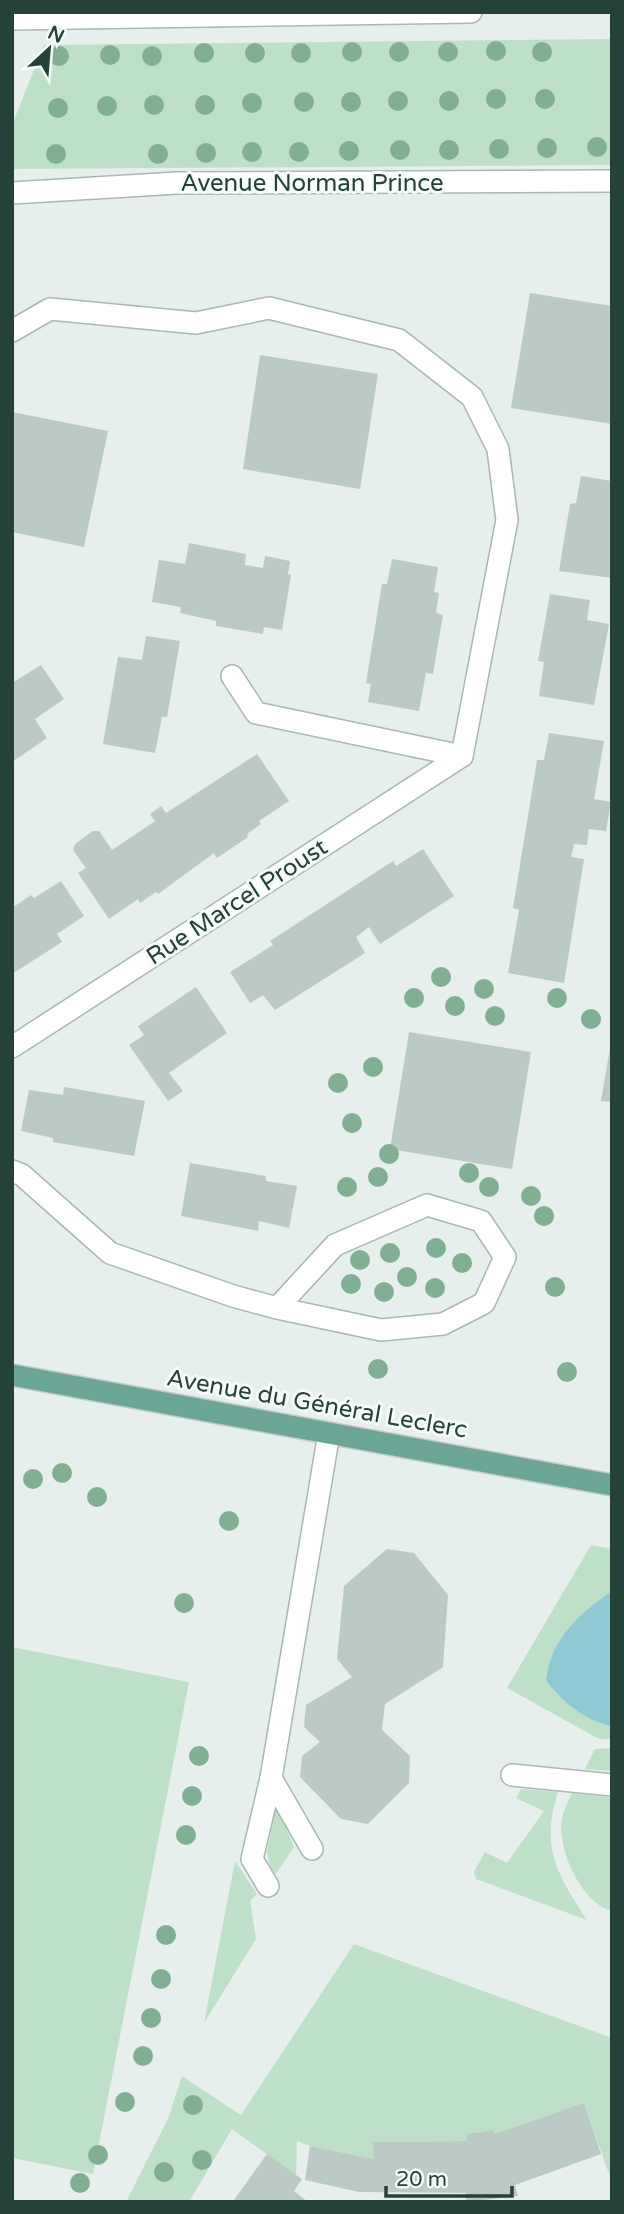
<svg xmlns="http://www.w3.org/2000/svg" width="624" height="2214" font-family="'Varela Round',sans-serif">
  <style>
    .green { fill: #bfe0c8 }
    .water { fill: #8ec9d4 }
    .building { fill: #bbcac4 }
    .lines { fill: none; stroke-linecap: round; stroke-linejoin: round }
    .minor-casing { stroke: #a8b8b2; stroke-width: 24 }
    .major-casing { stroke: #c2cac8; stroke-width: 24 }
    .minor { stroke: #fff; stroke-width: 21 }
    .major { stroke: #6aa596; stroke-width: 21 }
    .tree { fill: #80af93 }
    .labels { text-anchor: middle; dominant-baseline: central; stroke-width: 6; stroke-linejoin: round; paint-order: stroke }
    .street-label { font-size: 24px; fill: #24423a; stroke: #f7fbf9 }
  </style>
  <rect width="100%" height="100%" fill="#e6efeb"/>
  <g class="green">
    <path d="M612 39V165L12 169V125L44 45Z"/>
    <path d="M591 1545 612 1549V1739H599L588 1733 507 1688Z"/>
    <path d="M12 1647 189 1682 93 2174 12 2158Z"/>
    <path d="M612 1748V1771L585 1769 595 1749Z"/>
    <path d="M521 1789 558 1792C540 1848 557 1874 587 1920L476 1879 474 1872 485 1852 507 1863 544 1811 516 1798Z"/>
    <path d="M572 1793 612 1798V1911C580 1903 554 1843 563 1814 565 1807 569 1800 572 1793Z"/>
    <path d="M276 1802 294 1847 273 1878 267 1853Z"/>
    <path d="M235 1861 257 1894 250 1901 256 1939 204 2023Z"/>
    <path d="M354 1944 612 2038V2182L584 2104 495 2134 493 2130 467 2134V2141L374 2142V2159L310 2146 297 2141 296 2175 232 2129 189 2202H126L168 2119 182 2076 241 2115Z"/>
  </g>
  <path class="water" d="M612 1591V1726C585 1721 561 1701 546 1680 551 1638 579 1614 612 1591Z"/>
  <g class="building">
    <path d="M530 293 612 306V424L511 408Z"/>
    <path d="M260 355 378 374 360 489 243 469Z"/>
    <path d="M12 412 108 431 84 547 12 532Z"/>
    <path d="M581 476 612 481V578L559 571 570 504 576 503Z"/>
    <path d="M189 543 246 554 245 565 263 568 265 556 290 561 288 574 291 575 282 630 264 627 263 634 216 626V621L180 613 181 607 152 602 159 560 185 564Z"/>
    <path d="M392 559 438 567 434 592 439 593 436 613 443 615 433 674 426 673 419 711 368 702 371 684 366 683 382 584H387Z"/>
    <path d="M550 594 590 600 587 620 609 624 594 705 539 696 544 662 538 661Z"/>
    <path d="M146 636 180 641 167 717H162L155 753 103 744 118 657 142 660Z"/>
    <path d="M41 665 64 699 35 719 47 738 12 762V683Z"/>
    <path d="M549 733 604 741 594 799 611 802 606 831 589 829 587 845 574 844 571 857 584 859 564 983 508 973 519 910 513 908 537 760H544Z"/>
    <path d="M257 754 289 801 259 821 261 824 247 834 248 837 217 858 214 853 158 894 156 892 140 903 138 899 109 919 78 873 86 868 73 850 75 844 93 831H99L112 850 155 821 150 814 161 806 166 813Z"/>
    <path d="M423 849 454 896 380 944 369 927 356 937 365 953 275 1010 263 995 250 1003 230 972 273 945 270 941 393 861 396 866Z"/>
    <path d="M61 881 84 916 57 934 62 942 12 974V908L31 895 34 898Z"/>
    <path d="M196 987 227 1033 169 1073 183 1091 168 1101 129 1045 144 1035 138 1026Z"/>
    <path d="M409 1032 531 1052 512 1169 390 1149Z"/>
    <path d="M610 1048H612V1102L601 1101Z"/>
    <path d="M64 1087 145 1101 134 1156 53 1142V1138L21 1131 29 1090 63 1095Z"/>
    <path d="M190 1163 266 1176V1181L297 1186 289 1228 259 1221 258 1231 181 1216Z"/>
    <path d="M387 1549 414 1553 448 1595 443 1667 385 1704 382 1730 410 1756 409 1783 368 1824 341 1819 300 1777 302 1756 320 1742 304 1727 306 1705 352 1677 337 1659 344 1586Z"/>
    <path d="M584 2103 601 2154 515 2185 518 2196 466 2202V2193L359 2192 305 2180 310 2146 374 2159 373 2142 467 2141V2134L493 2130 495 2134Z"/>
    <path d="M267 2154 302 2179 294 2191 308 2202H237L234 2200Z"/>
  </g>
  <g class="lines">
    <defs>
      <g id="minor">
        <path d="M12 19 471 12"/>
        <path d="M12 193 177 183 612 181"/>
        <path d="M12 331 50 309 196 323 269 308 399 340 472 397 498 449 507 520 462 756 12 1047"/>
        <path d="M232 676 256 713 462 756"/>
        <path d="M12 1171 22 1175 110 1253 233 1296 277 1308 381 1330 443 1324 484 1303 505 1257 481 1221 427 1205 335 1245 277 1308"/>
        <path d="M512 1775 612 1785"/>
        <path d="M312 1849 271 1778 329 1433"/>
        <path d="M268 1886 252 1859 271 1778"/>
      </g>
      <path id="major" d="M12 1375 612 1485"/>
    </defs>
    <use href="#minor" class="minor-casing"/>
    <use href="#major" class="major-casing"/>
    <use href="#minor" class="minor"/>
    <use href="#major" class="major"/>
  </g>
  <g class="tree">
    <circle cx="496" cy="51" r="10"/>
    <circle cx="352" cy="52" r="10"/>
    <circle cx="399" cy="52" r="10"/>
    <circle cx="448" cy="52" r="10"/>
    <circle cx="542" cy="52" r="10"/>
    <circle cx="204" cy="53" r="10"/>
    <circle cx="255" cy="53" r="10"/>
    <circle cx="301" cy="53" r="10"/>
    <circle cx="110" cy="55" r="10"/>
    <circle cx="59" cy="56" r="10"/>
    <circle cx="152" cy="56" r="10"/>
    <circle cx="496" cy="99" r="10"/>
    <circle cx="545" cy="99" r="10"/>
    <circle cx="398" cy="101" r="10"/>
    <circle cx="449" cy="101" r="10"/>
    <circle cx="304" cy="102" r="10"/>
    <circle cx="351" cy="102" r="10"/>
    <circle cx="252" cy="103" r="10"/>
    <circle cx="154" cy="105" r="10"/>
    <circle cx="205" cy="105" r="10"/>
    <circle cx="107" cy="106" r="10"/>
    <circle cx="58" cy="108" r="10"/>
    <circle cx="597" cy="147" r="10"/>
    <circle cx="547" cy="148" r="10"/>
    <circle cx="499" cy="149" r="10"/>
    <circle cx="400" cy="150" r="10"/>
    <circle cx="449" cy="150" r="10"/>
    <circle cx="349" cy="151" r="10"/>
    <circle cx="252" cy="152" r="10"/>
    <circle cx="299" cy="152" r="10"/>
    <circle cx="206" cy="153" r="10"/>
    <circle cx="56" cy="154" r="10"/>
    <circle cx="158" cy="154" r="10"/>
    <circle cx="441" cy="977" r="10"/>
    <circle cx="484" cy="989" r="10"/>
    <circle cx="414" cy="998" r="10"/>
    <circle cx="557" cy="998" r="10"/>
    <circle cx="455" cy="1006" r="10"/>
    <circle cx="495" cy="1016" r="10"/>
    <circle cx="591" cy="1019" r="10"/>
    <circle cx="373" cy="1067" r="10"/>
    <circle cx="338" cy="1083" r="10"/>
    <circle cx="352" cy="1123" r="10"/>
    <circle cx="389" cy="1154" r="10"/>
    <circle cx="469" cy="1173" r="10"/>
    <circle cx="378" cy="1177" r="10"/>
    <circle cx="347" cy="1187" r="10"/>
    <circle cx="489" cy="1187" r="10"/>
    <circle cx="531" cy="1196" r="10"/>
    <circle cx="544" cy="1216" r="10"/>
    <circle cx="436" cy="1248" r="10"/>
    <circle cx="390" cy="1253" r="10"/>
    <circle cx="360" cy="1260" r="10"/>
    <circle cx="462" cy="1263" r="10"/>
    <circle cx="407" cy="1277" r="10"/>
    <circle cx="351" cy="1284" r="10"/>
    <circle cx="555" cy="1287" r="10"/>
    <circle cx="435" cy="1288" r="10"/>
    <circle cx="384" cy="1292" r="10"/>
    <circle cx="378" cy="1369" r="10"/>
    <circle cx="567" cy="1372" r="10"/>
    <circle cx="62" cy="1473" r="10"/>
    <circle cx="33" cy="1479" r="10"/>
    <circle cx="97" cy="1497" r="10"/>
    <circle cx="229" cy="1521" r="10"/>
    <circle cx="184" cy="1603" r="10"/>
    <circle cx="199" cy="1756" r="10"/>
    <circle cx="192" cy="1796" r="10"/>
    <circle cx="186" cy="1835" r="10"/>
    <circle cx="166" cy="1935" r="10"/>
    <circle cx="161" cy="1979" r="10"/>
    <circle cx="151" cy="2018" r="10"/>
    <circle cx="143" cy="2056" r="10"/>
    <circle cx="125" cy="2102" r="10"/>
    <circle cx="193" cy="2105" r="10"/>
    <circle cx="98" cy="2155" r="10"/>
    <circle cx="202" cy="2160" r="10"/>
    <circle cx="164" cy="2172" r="10"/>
    <circle cx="80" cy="2183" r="10"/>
  </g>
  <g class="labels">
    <g class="street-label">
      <text x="312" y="183">Avenue Norman Prince</text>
      <text transform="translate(237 902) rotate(-33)">Rue Marcel Proust</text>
      <text transform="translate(317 1404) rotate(10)">Avenue du Général Leclerc</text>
    </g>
  </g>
  <rect width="624" height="2214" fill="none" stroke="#24423a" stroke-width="28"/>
  <g transform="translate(49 49) rotate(26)" stroke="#f7fbf9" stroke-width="5" paint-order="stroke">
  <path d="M0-5L12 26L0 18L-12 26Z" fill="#24423a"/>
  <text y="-10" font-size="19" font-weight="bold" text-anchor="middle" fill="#24423a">N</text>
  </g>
  <path d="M386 2186v10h126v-10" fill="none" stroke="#24423a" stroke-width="3.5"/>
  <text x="396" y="2186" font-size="21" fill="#24423a" stroke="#f7fbf9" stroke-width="5" paint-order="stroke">20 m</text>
</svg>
